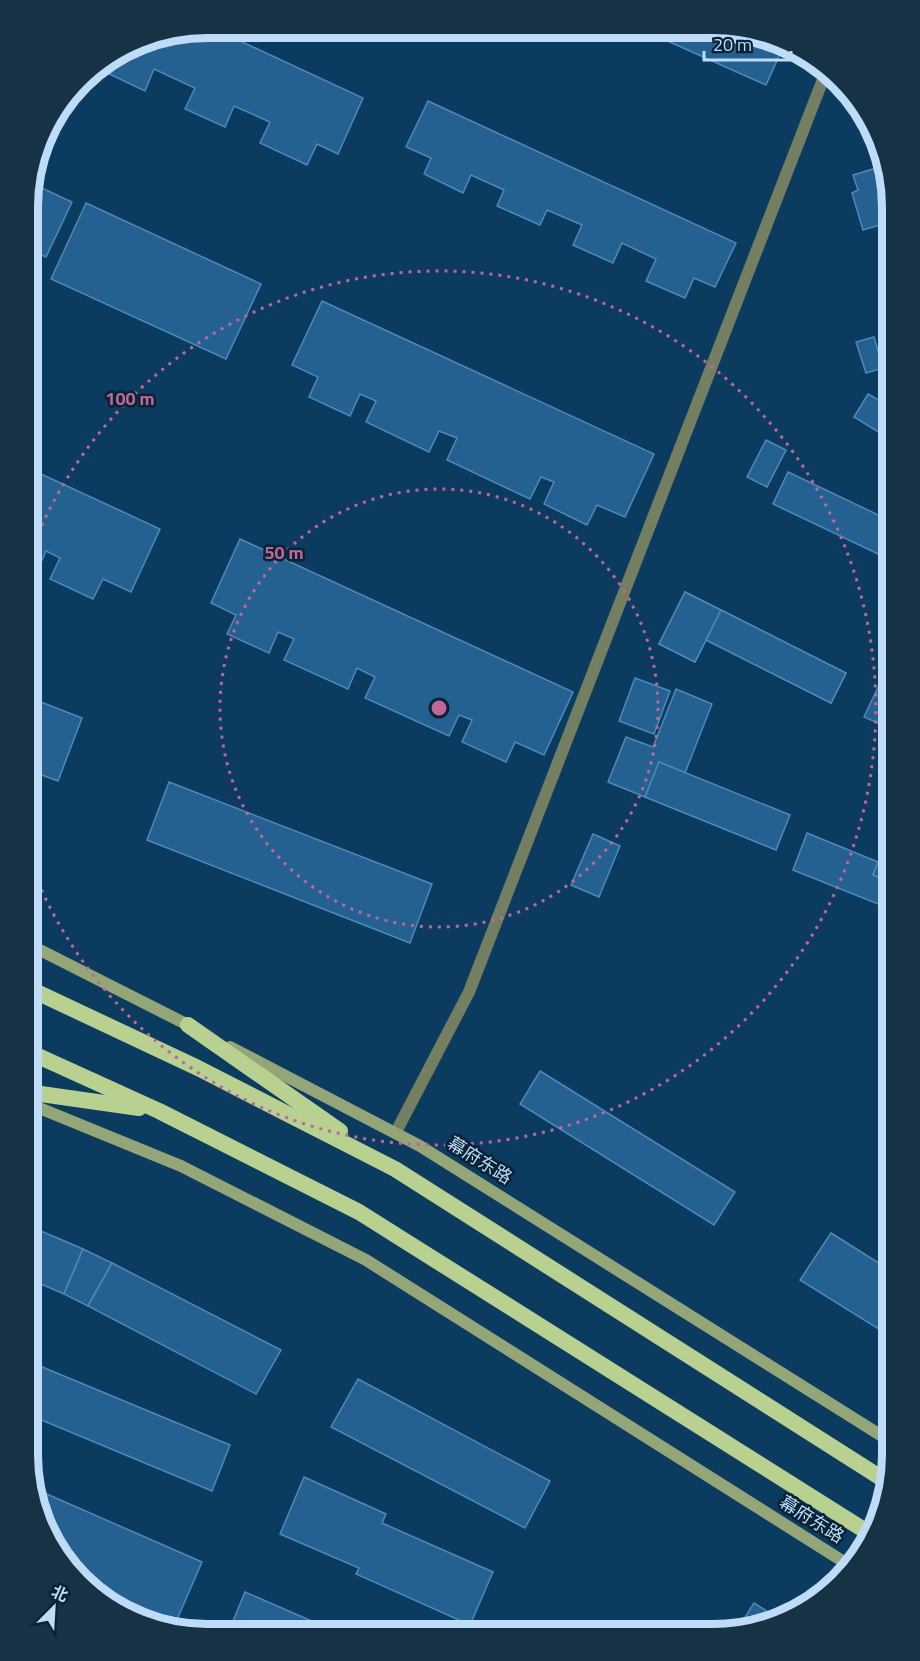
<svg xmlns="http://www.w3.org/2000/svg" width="920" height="1661" font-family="'Titillium Web','Noto Sans SC',sans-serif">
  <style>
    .building { fill: #246190; stroke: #4d89ba; stroke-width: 1.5 }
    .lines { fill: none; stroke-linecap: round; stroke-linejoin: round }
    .minor { stroke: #747f62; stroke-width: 12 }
    .secondary { stroke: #94a678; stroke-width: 12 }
    .trunk { stroke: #b8d090; stroke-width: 16 }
    .ring { fill: none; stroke: #c06699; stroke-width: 3; stroke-dasharray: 3 6 }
    .labels { text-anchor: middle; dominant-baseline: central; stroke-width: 5; stroke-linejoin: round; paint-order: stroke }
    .street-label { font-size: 18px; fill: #bedcf7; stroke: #082236 }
    .rim { fill: none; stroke: #bedcf7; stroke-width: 8 }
    .centre { fill: #c06699; stroke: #082236; stroke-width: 3 }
    .ring-label { font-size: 18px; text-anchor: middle; font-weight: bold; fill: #c06699; stroke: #082236; stroke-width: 5; stroke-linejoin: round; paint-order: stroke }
  </style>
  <rect width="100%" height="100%" fill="#0b3c5f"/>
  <g class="building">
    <path d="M210 27 363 98 338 154 317 144 307 165 260 143 270 122 234 106 225 127 185 109 195 88 154 69 145 91 107 73 116 54 138 41Z"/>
    <path d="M643 30H748L783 47 766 85Z"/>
    <path d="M428 101 736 243 715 287 694 278 685 298 646 281 656 259 622 243 613 263 573 245 582 225 547 210 540 225 497 206 504 190 471 175 463 193 424 174 431 158 406 147Z"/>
    <path d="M883 166 890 186 893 221 863 230 852 193 858 190 853 175Z"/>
    <path d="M29 182 72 202 46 257 28 249Z"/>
    <path d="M86 203 261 284 226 359 51 279Z"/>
    <path d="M322 301 654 454 625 517 597 505 587 525 544 504 554 482 541 477 530 499 447 460 457 438 439 431 429 452 366 422 376 401 360 394 350 416 309 397 318 377 292 365Z"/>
    <path d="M874 337 883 368 866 373 856 342Z"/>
    <path d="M868 394 893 408V441L854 417Z"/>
    <path d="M766 440 786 450 767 487 747 477Z"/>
    <path d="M28 468 160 529 131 592 103 579 93 599 50 579 60 558 46 551 36 574 28 570Z"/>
    <path d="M788 472 893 522V561L773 504Z"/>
    <path d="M240 539 573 692 544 755 515 742 506 762 462 742 472 720 459 715 449 736 365 698 375 677 357 668 348 689 284 660 294 639 278 632 269 653 227 634 236 615 211 603Z"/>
    <path d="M685 592 721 610 695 662 659 644Z"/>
    <path d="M685 592 846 673 831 703 706 640 695 662 659 644Z"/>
    <path d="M721 610 846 673 831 703 706 640Z"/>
    <path d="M635 678 670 691 654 734 619 721Z"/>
    <path d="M882 679 893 684V730L864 717Z"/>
    <path d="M676 689 712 704 685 773 659 762 645 797 608 782 626 737 653 747Z"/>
    <path d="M28 697 82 718 58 781 28 770Z"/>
    <path d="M659 762 790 815 776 850 645 797Z"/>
    <path d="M169 782 432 884 410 943 147 840Z"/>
    <path d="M807 833 878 862 873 875 893 883V910L793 870Z"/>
    <path d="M593 834 620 846 599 897 571 885Z"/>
    <path d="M882 852 893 856V883L873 875Z"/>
    <path d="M540 1071 735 1192 714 1225 520 1104Z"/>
    <path d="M27 1225 83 1249 64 1294 27 1278Z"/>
    <path d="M831 1233 893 1272V1338L800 1280Z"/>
    <path d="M83 1249 112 1263 88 1306 64 1294Z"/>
    <path d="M112 1263 281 1350 256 1394 88 1306Z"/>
    <path d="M27 1348 39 1353 35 1364 230 1445 212 1491 27 1414Z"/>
    <path d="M358 1379 550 1481 525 1528 331 1427Z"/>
    <path d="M304 1477 386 1514 382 1523 493 1572 470 1625 356 1574 359 1568 280 1534Z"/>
    <path d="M33 1488 202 1562 176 1622 83 1581 37 1513Z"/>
    <path d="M245 1592 339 1633H228Z"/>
    <path d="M754 1603 781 1620 772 1624 737 1630Z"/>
  </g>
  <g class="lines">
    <path class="minor" d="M396 1132 469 992 827 69"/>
    <g class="secondary">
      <path d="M28 944 196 1029"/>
      <path d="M230 1047 420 1146 893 1443"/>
      <path d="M27 1103 181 1166 366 1260 852 1567"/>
    </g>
    <g class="trunk">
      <path d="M28 988 198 1068 395 1169 889 1483"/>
      <path d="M188 1025 340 1131"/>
      <path d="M27 1051 159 1111 359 1212 872 1535"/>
      <path d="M27 1092 139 1108"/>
    </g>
  </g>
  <g class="ring">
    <circle cx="439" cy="708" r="219"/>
    <path d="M28 559A437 437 0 1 1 28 857"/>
  </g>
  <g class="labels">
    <g class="street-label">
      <text transform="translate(480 1160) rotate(32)">幕府东路</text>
      <text transform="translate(812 1519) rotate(32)">幕府东路</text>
    </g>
  </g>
  <path d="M0 0H920V1661H0ZM207 38H713A169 169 0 0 1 882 207V1455A169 169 0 0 1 713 1624H207A169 169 0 0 1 38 1455V207A169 169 0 0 1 207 38Z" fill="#173145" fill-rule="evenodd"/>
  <path class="rim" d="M207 38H713A169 169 0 0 1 882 207V1455A169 169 0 0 1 713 1624H207A169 169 0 0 1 38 1455V207A169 169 0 0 1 207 38Z"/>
  <circle cx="439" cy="708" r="9" class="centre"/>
  <g class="ring-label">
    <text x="130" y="405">100 m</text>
    <text x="284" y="559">50 m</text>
  </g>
  <g transform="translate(54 1607) rotate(24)" stroke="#082236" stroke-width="4.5" paint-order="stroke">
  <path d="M0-4.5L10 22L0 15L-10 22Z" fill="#bedcf7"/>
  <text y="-9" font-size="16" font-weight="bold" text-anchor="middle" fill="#bedcf7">北</text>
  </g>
  <path d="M704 51v9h87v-9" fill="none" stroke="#bedcf7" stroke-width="3"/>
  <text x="713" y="51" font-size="18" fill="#bedcf7" stroke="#082236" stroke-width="4.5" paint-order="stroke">20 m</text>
</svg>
